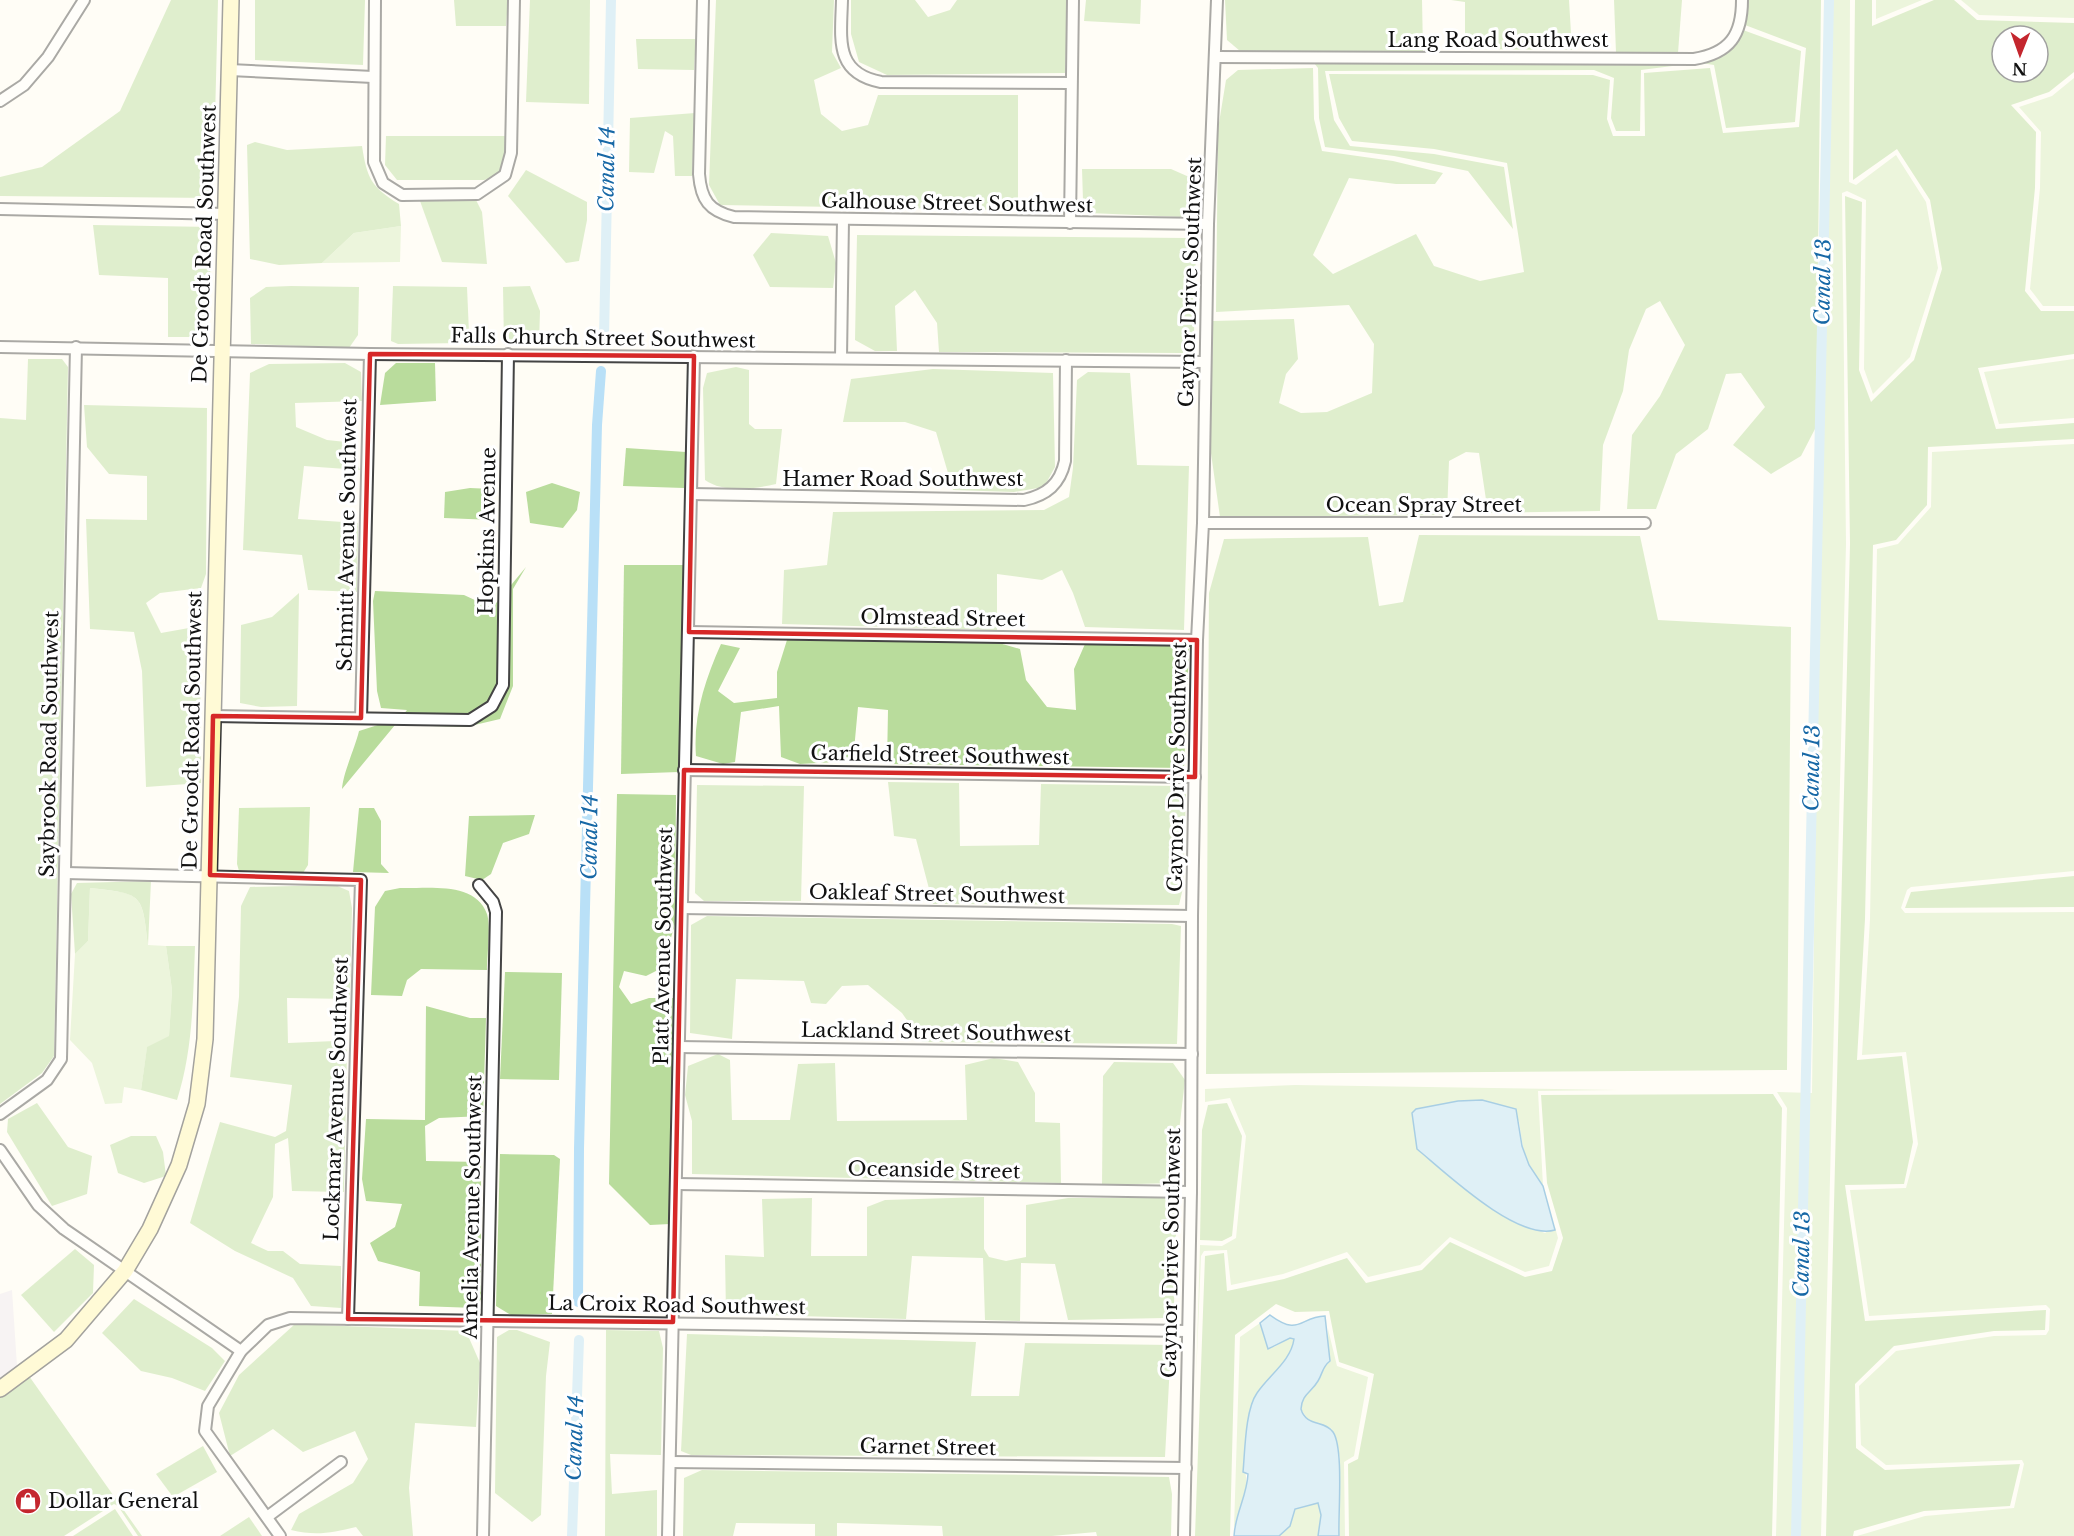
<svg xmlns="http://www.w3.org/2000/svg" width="2074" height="1536" font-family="'Libre Baskerville',serif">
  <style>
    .industrial { fill: #eee6ef }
    .green { fill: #d5ebbd }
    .forest { fill: #b9dc9c; fill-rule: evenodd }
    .water { fill: #b9e0f7; stroke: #3f96cf; stroke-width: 1.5 }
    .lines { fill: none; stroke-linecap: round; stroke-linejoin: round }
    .canal { stroke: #b9e0f7; stroke-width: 10 }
    .street-casing { stroke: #444; stroke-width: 14 }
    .secondary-casing { stroke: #333; stroke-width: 18 }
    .street { stroke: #fff; stroke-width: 10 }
    .secondary { stroke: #fff6b0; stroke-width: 15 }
    .marked { fill: none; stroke: #d62828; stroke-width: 4.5; stroke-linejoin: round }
    .labels { text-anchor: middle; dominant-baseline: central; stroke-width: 6; stroke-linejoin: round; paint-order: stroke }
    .street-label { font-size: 20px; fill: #111; stroke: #fff }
    .poi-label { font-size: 20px; fill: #111; stroke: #fff; text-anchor: start }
    .water-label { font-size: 21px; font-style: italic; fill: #1768a6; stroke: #fff }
  </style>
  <rect width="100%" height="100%" fill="#fffdf5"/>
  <path class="industrial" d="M12 1290 17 1366 0 1379V1294Z"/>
  <g class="green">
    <path d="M1826 0H1850L1849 182 1856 185 1896 155 1926 202 1938 268 1910 357 1873 394 1864 369 1866 200 1847 191 1842 193 1846 544 1821 1536H1776L1787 1108 1777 1092 1812 1093Z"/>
    <path d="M1876 0H1922L1876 19Z"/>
    <path d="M1961 0H2074V18L1979 15Z"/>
    <path d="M2074 78V306H2043L2030 289 2040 188 2041 132 2019 107 2052 96Z"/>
    <path d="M401 226 400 262 322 263 354 233Z"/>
    <path d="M2074 359V418L1999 424 1984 372Z"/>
    <path d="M2074 444V871L1911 887 1907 890 1901 908 1905 913 2074 912V1536H1857L1925 1516 2014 1508 2024 1464 2022 1460 1886 1465 1861 1445 1859 1386 1896 1351 1994 1336 2046 1335 2049 1330 2050 1309 2046 1305 1869 1316 1850 1190 1906 1188 1918 1144 1906 1052 1862 1055 1870 919 1877 549 1898 544 1931 507 1932 452Z"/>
    <path d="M310 807 308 865 303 873 239 871 237 864 239 808Z"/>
    <path d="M90 888C142 894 142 892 148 945L166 946 172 990 169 1037 147 1048 141 1090 124 1087 122 1103 105 1104 92 1063 70 1040 75 954 88 941Z"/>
    <path d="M1295 1085H1296L1619 1090 1538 1091 1543 1186C1525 1173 1522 1142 1519 1121 1473 1091 1462 1099 1412 1113L1413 1119 1519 1224 1545 1233 1555 1227 1558 1238 1549 1266 1525 1272 1450 1237 1420 1265 1368 1277 1347 1252 1283 1274 1231 1285 1227 1250 1204 1251 1201 1256 1196 1381 1200 1245 1222 1246 1236 1238 1246 1136 1230 1098 1205 1102V1089Z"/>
    <path d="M1260 1323 1274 1347 1290 1338H1295L1293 1349 1248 1427 1244 1461 1247 1485 1234 1528 1240 1337Z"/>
    <path d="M1328 1329 1337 1366 1368 1377 1354 1456 1344 1462 1345 1536H1339L1340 1460 1338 1446 1331 1428 1309 1421 1301 1409C1302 1394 1311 1393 1318 1381 1326 1366 1329 1346 1328 1329Z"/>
    <path d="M1318 1503 1321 1515 1318 1536H1279L1290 1526 1295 1509Z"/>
  </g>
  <g class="forest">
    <path d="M171 0H218L213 198 0 196V177L42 167 120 111Z"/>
    <path d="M255 0H365L363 65 255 60Z"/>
    <path d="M454 0H508L506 26H456Z"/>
    <path d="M530 0H590L589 104 526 102Z"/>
    <path d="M716 0H834L832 52 841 68 814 80 821 114 842 131 868 125 878 95H1018V210L720 205 709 185Z"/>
    <path d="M851 0H915L928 17 950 10 957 0H1068L1065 73 887 75 859 62 851 34Z"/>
    <path d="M1086 0H1141L1140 24 1084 21Z"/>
    <path d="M1225 0H1422L1423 51H1240L1227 40Z"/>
    <path d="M1451 0H1569L1572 50 1465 49V2Z"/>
    <path d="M1614 0H1682L1678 53H1616Z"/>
    <path d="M1746 0H1821L1816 427 1801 456 1771 474 1733 445 1765 407 1741 373 1726 374 1708 429 1676 454 1656 509H1627L1632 435 1660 396 1685 345 1660 301 1646 309 1629 350 1623 391 1603 445 1600 511 1488 513 1479 453 1466 452 1449 461 1447 515 1220 517 1210 446 1213 321 1294 319 1298 359 1286 374 1279 403 1301 413 1327 412 1372 393 1374 344 1349 305 1216 312 1218 129 1226 80 1238 70 1313 68 1314 119 1322 151 1393 161 1443 173 1435 184H1396L1349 178 1313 255 1333 274 1416 234 1434 266 1480 281 1524 272 1507 163 1434 149 1352 141 1339 118 1329 74 1593 75 1610 80 1607 119 1613 136H1645L1644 73 1710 68 1723 133 1799 127 1806 48 1745 25Z"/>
    <path d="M1855 0H1872V26L1934 0H1954L1977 20 2074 23V72L2049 92 2011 105 2036 132 2035 188 2025 291 2041 311H2074V354L1978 368 1996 429 2074 423V439L1928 447 1927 505 1896 540 1873 545 1865 919 1857 1060 1902 1056 1913 1142 1904 1184 1845 1185 1865 1321 2046 1310 2045 1330 1994 1331 1894 1346 1855 1384 1856 1448 1885 1470 2020 1464 2010 1506 1924 1511 1854 1531 1853 1536H1826L1850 544 1845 196 1862 202 1859 370 1871 402 1914 360 1942 269 1930 200 1897 149 1853 180ZM2002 36H2038V72H2002Z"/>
    <path d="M1743 30 1801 51 1795 122 1726 128 1714 65 1701 63C1722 60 1734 48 1743 30Z"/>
    <path d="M636 39H696L694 70 638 69Z"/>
    <path d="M1314 63 1688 64 1641 70 1640 131H1616L1611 118 1614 78 1594 70 1325 71 1334 120 1350 146 1434 154 1504 167 1513 229 1468 171 1394 156 1325 147 1319 118 1318 68Z"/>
    <path d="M695 113 692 176H675L673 136 665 131 654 173 629 172 630 118Z"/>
    <path d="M386 136H505L506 160 497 176 484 180H397L385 165Z"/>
    <path d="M255 142 287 150 362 146C367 178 371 187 399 204L401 226 354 233 322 263 279 265 250 259 247 145Z"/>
    <path d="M1082 169H1171L1196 180 1193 205 1183 217 1089 213 1083 201Z"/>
    <path d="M526 170 587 202V220L579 261 566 263 508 196Z"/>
    <path d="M476 200 482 212 487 264 442 262 420 201Z"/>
    <path d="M93 225 212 227 208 337H168V278L99 275Z"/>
    <path d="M771 233 828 236 836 263 833 288 770 287 753 255Z"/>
    <path d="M857 235 1187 238 1196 249 1194 334 1183 353 939 352 937 323 915 290 895 306 897 351H875L855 340Z"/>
    <path d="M291 286 359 287 358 335 349 348 251 344 250 298 266 287Z"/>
    <path d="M393 286 467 287 469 333 462 343 398 344 391 341Z"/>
    <path d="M530 286 540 311 539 344 504 345 503 287Z"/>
    <path d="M28 359H62L68 367 54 1056 42 1073 0 1104V418L26 420Z"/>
    <path d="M345 363 361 372 362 401 295 403 296 427 327 440 346 442 360 470 304 466 298 519 358 523 357 592 308 590 302 555 243 550 250 373 269 364Z"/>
    <path d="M396 363H435L436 401 380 405 385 373Z"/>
    <path d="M736 367 749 370V424L755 429H782L776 484C754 489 723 493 705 480L703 388 707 373Z"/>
    <path d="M933 369 1053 373 1055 467 1044 487 1014 492 953 490 936 432 905 422H843L851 379Z"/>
    <path d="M1088 372 1130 373 1137 465 1189 466 1184 630 1085 627 1073 593 1062 570 1042 580 997 574V630L782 624 784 570 827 565 833 512 1044 510 1069 497 1073 468 1077 380Z"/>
    <path d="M84 405 207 408 206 574 201 588 160 593 146 603 161 633 200 626 201 783 146 787 142 671 134 632 90 629 86 519 147 520V476L109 474 87 447Z"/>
    <path d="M626 448 686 452 684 488 623 486Z"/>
    <path d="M552 483 580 492 577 510 563 528 530 523 526 492Z"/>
    <path d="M470 488 492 489 493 520 444 518 445 492Z"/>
    <path d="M1419 535 1640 536 1658 620 1791 627 1787 1070 1206 1074 1209 593 1224 539 1368 537 1379 606 1403 602Z"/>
    <path d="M624 565H687L679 772 621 774Z"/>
    <path d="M526 567 513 589V686L500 719 466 727 395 725 342 789C343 773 355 748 359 731L381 724 395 725 407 710 381 708 377 691 373 601 375 591 464 595 492 608Z"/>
    <path d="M299 593 297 706 261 707 240 703 241 625 272 617Z"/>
    <path d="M787 640 999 643 1020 649 1026 680 1047 707 1076 710 1074 669 1085 644 1183 646 1189 649 1184 768 887 764 888 710 858 707 853 761 800 764 781 757 779 706 741 712 735 762 723 764 696 756C693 716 705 680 721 644L740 648 718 691 734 703 777 698V672Z"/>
    <path d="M888 782 959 783 960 846 1039 845 1041 784 1177 786 1186 793 1183 888 1179 905 933 904 916 839 894 836Z"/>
    <path d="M697 785 804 786 801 901H704L695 893Z"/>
    <path d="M617 794 676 795 675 924 662 968 646 976 624 971 619 987 631 1004 649 998H673L670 1224 650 1225 609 1184Z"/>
    <path d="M359 808H374L381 821V864L389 873 353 872Z"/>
    <path d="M535 815 529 834 503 843 491 874 482 880 465 876 469 816Z"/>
    <path d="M2074 876V907L1905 908 1911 892Z"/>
    <path d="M151 881 148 945C142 893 143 894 90 888L88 941 75 954 71 894 77 883Z"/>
    <path d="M335 885 349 891 352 908 350 999 287 998 288 1043 335 1041 347 1050 344 1192 292 1191 288 1138 275 1144 273 1197 251 1243 268 1251H283L300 1264 341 1266V1308L311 1306 293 1278 235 1251 190 1223 220 1122 275 1137 286 1131 292 1085 230 1077 239 997 241 906 250 887Z"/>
    <path d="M400 888C428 889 475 881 487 914 491 926 487 956 487 970L421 969 407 980 402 996 371 995 375 907 385 891Z"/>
    <path d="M707 916 1172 924 1181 926 1177 1044 922 1042 902 1013 868 985 842 986 826 1004 811 1003 804 981 736 979 732 1039 690 1033 691 925Z"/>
    <path d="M166 946H195C193 999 193 1050 177 1100L141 1090 147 1047 169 1036 172 990Z"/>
    <path d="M505 972 562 973 559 1080 500 1079Z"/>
    <path d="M426 1006 470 1018H486L483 1116 439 1118 425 1126 426 1161 481 1162V1299L476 1308 419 1306 420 1272 378 1261 370 1243 395 1227 402 1204 366 1201 362 1179 366 1119 425 1120Z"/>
    <path d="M718 1054 730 1060 732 1120H790L798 1064 835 1063 837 1121 967 1120 965 1065 994 1058 1018 1062 1035 1093V1122L1060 1123 1061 1183 692 1174V1121L685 1095 688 1066Z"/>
    <path d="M1114 1062 1173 1063 1185 1080 1173 1183 1102 1185 1103 1076Z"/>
    <path d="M1773 1094 1782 1108 1772 1536H1349L1348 1464 1358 1459 1374 1374 1339 1362 1329 1311 1295 1312 1276 1304 1235 1335 1230 1536H1195L1205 1256 1224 1253 1227 1291 1284 1279 1347 1258 1366 1283 1422 1270 1450 1242 1525 1277 1552 1271 1563 1238 1547 1183 1541 1095Z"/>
    <path d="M37 1103 68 1147 92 1156 87 1194 52 1206 7 1132 8 1119Z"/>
    <path d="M1227 1103 1242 1136 1232 1236 1222 1241 1200 1240 1202 1130 1208 1105Z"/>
    <path d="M131 1136H156L163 1152 166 1176 144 1183 118 1173 110 1145Z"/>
    <path d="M500 1154 554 1155 560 1159 552 1314 511 1315 496 1306Z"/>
    <path d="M984 1197V1249L989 1257 1006 1261 1026 1257V1205L1068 1198H1169L1177 1205 1174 1304 1164 1318 1068 1320 1055 1264 1021 1263 1020 1321 985 1320 983 1258 912 1256 906 1319 726 1314 725 1255 764 1257 762 1199 812 1198 811 1256H867V1207L885 1200Z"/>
    <path d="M75 1249 94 1265 93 1293 54 1332 21 1295Z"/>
    <path d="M134 1299 212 1348 225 1361 205 1391 172 1378 141 1371 102 1333Z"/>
    <path d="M295 1324 466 1331 480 1363 476 1427 415 1423 409 1488 413 1536H363L356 1527C332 1533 315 1536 291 1530L299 1514 353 1483 368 1459 355 1431 303 1452 273 1429 230 1456 219 1413 239 1375Z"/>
    <path d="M509 1330H517L550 1342 546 1376 541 1515 532 1522 495 1493 497 1337Z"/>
    <path d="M606 1330 659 1331 663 1348 661 1455 610 1454 612 1494 657 1490V1536H605Z"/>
    <path d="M687 1334 976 1342 971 1396H1019L1025 1343 1171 1345 1165 1457 691 1455 681 1451Z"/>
    <path d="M29 1376 142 1536H138L118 1506 114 1504 64 1536H0V1396Z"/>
    <path d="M203 1446 217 1472 173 1497 156 1474Z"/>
    <path d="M702 1470 1169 1477 1172 1494 1171 1536H1097L1096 1532 1052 1536H943L942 1526 837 1523V1536H815V1524L736 1523 733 1536H683L684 1478Z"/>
    <path d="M115 1509 133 1536H73Z"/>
    <path d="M249 1517 262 1536H220Z"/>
  </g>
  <g class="water">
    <path d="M1482 1100 1516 1109 1522 1146 1529 1165 1543 1186 1555 1230C1517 1241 1446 1173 1417 1149L1412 1113 1416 1109 1458 1101Z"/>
    <path d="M1270 1315C1300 1337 1299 1317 1325 1316L1330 1361C1322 1367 1323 1373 1318 1381 1311 1393 1302 1394 1301 1409 1306 1427 1325 1420 1333 1432 1344 1448 1338 1514 1339 1536H1318L1321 1515 1318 1503 1295 1509 1290 1526 1279 1536H1234C1235 1514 1247 1496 1248 1474L1243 1472C1245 1452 1245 1410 1257 1393 1269 1375 1291 1361 1294 1339L1290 1338 1268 1349 1260 1323Z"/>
  </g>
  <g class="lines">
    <g class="canal">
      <path d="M604 338 611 0"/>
      <path d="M578 1302 579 1149 597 425 601 371"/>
      <path d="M572 1536 579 1340"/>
      <path d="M1796 1536 1829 0"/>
    </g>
    <defs>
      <g id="street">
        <path d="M375 0 374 162 383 183 402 195 477 194 505 175 511 153 514 0"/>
        <path d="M703 0 699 174C701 200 709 211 734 217L1208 224"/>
        <path d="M842 0C841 39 834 73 881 82L1071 83"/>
        <path d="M1216 57 1694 59C1730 53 1742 35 1742 0"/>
        <path d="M230 70 373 77"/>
        <path d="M0 101 24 85 48 57 84 0"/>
        <path d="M0 209 227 214"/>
        <path d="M1070 223 1073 0"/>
        <path d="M0 347 370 354 1205 362"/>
        <path d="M841 358 843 220"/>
        <path d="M691 494 1024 500C1047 495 1060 484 1065 461L1066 360"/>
        <path d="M1203 523H1645"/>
        <path d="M689 632 1197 640"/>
        <path d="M213 716 470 720 492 706 503 685 508 354"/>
        <path d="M361 718 370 354"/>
        <path d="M684 770 1195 777"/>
        <path d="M65 873 361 880 348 1319"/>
        <path d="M479 885 493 902 496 912 483 1536"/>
        <path d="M682 908 1192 916"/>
        <path d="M679 1047 1192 1054"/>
        <path d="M0 1114 47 1080 61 1059 76 347"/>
        <path d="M0 1150 38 1205 64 1229 241 1351"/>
        <path d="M676 1184 1191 1192"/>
        <path d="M670 1462 1186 1468"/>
        <path d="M267 1517 341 1462"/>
        <path d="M280 1536 205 1431 208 1406 241 1351 268 1325 290 1318 1188 1331"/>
        <path d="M668 1536 694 356"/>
        <path d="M1184 1536 1191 1192 1192 916 1197 640 1203 523 1208 224 1217 0"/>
      </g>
      <path id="secondary" d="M0 1389 66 1340 125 1271 150 1229 179 1165 197 1104 205 1039 231 0"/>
    </defs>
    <use href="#street" class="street-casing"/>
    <use href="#secondary" class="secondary-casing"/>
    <use href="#street" class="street"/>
    <use href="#secondary" class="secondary"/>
  </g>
  <path d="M0 0H2074V1536H0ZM370 354 694 356 689 632 1197 640 1195 777 684 770 673 1322 348 1319 361 880 210 875 213 716 361 718Z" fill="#fffdf5" fill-opacity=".55" fill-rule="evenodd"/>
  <path class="marked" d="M370 354 694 356 689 632 1197 640 1195 777 684 770 673 1322 348 1319 361 880 210 875 213 716 361 718Z"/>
  <defs>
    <symbol id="shop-disc" viewBox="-11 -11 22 22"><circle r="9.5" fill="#c4262e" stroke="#fff"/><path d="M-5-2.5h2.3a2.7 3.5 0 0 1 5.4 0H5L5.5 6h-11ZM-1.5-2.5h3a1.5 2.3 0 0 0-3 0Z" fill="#fff"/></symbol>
  </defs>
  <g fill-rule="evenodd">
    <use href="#shop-disc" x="13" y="1486" width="30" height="30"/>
  </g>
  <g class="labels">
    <g class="street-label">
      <text x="1498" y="40">Lang Road Southwest</text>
      <text transform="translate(957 203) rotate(1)">Galhouse Street Southwest</text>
      <text transform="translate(204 244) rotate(-88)">De Groodt Road Southwest</text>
      <text transform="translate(1190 282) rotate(-88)">Gaynor Drive Southwest</text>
      <text transform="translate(603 338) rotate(1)">Falls Church Street Southwest</text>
      <text x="903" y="479">Hamer Road Southwest</text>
      <text x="1424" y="505">Ocean Spray Street</text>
      <text transform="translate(487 531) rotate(-89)">Hopkins Avenue</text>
      <text transform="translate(347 535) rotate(-89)">Schmitt Avenue Southwest</text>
      <text transform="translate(943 618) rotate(1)">Olmstead Street</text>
      <text transform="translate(192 730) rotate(-89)">De Groodt Road Southwest</text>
      <text transform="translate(49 744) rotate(-89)">Saybrook Road Southwest</text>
      <text transform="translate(940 755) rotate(1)">Garfield Street Southwest</text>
      <text transform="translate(1177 767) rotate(-89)">Gaynor Drive Southwest</text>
      <text transform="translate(937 894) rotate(1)">Oakleaf Street Southwest</text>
      <text transform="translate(663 946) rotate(-89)">Platt Avenue Southwest</text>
      <text transform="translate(936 1032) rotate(1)">Lackland Street Southwest</text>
      <text transform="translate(336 1099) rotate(-88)">Lockmar Avenue Southwest</text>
      <text transform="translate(934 1170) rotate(1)">Oceanside Street</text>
      <text transform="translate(472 1207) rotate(-89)">Amelia Avenue Southwest</text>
      <text transform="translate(1171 1253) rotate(-89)">Gaynor Drive Southwest</text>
      <text transform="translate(677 1305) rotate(1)">La Croix Road Southwest</text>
      <text transform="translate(928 1447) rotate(1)">Garnet Street</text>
    </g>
    <g class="poi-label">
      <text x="48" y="1501">Dollar General</text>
    </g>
    <g class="water-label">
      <text transform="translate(607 169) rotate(-89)">Canal 14</text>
      <text transform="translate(1823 282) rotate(-89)">Canal 13</text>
      <text transform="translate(1812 768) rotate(-89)">Canal 13</text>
      <text transform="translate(590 837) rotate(-89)">Canal 14</text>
      <text transform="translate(1802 1254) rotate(-89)">Canal 13</text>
      <text transform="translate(575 1438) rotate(-88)">Canal 14</text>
    </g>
  </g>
  <g transform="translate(2020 54) rotate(181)"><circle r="28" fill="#ffffff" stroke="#a0a0a0" stroke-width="1.5"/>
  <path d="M0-4.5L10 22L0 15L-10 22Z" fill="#c4262e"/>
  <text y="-9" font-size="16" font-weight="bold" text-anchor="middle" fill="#111111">N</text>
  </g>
</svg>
